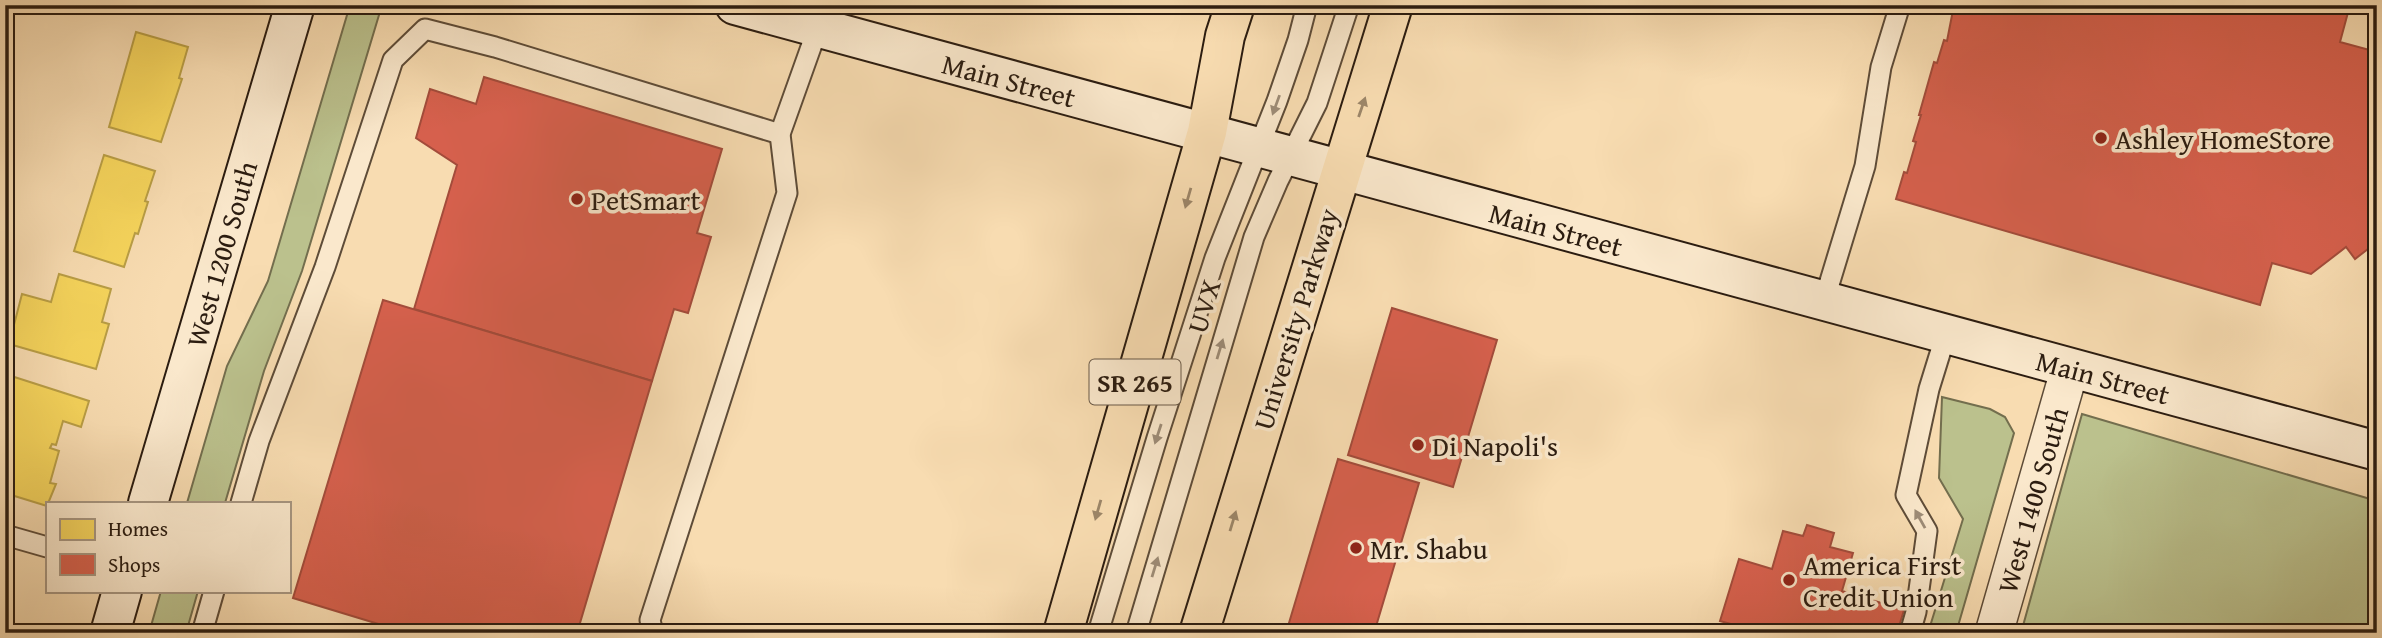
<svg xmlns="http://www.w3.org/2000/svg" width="2382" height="638" font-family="'Gentium Book Plus',serif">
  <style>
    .green { fill: #bbc18d; stroke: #736e4e; stroke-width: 2 }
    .homes { fill: #f6d55c; stroke: #b99e45; stroke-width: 2 }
    .shops { fill: #d6604d; stroke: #a34c3b; stroke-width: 2 }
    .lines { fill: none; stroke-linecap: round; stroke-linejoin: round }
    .lane-casing { stroke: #5e4c38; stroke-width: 23 }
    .street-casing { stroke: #5e4c38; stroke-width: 40 }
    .secondary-casing { stroke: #2b1c10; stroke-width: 42 }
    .primary-casing { stroke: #2b1c10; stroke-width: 42 }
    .lane { stroke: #fae8cc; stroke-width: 19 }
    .street { stroke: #fae8cc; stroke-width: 37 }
    .secondary { stroke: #fae8cc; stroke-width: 38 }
    .primary { stroke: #f8dcb1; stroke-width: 38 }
    .oneway { fill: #9d8c77 }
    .oneway2 { fill: #9c8669 }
    .poi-dot { fill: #8f2418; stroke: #fae8cc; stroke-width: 2.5 }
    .labels { text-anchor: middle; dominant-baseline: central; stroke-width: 7; stroke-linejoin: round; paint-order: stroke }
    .shield { fill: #fae8cc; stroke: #695948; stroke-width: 2 }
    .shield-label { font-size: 26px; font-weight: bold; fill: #2b1c10 }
    .street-label { font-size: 28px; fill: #2b1c10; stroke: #fae8cc }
    .poi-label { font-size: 28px; fill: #2b1c10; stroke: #fae8cc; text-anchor: start }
  </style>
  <rect width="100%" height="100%" fill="#f8dcb1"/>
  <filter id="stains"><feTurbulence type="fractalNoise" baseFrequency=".00286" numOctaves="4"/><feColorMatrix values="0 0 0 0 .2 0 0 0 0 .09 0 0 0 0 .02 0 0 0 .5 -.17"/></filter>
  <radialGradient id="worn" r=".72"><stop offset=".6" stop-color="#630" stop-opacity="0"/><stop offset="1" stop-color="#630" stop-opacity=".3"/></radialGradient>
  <g class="green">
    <path d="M350 5H382L302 271 264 371 225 503H187L227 366 268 281Z"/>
    <path d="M1942 397 1990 409 2005 417 2014 433 1956 633H1928L1963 519 1939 478Z"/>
    <path d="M2082 414 2377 501V633H2021Z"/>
    <path d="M161 591H198L186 633H149Z"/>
  </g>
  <g class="homes">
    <path d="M136 32 188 47 179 78 182 79 161 142 109 127Z"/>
    <path d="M104 155 155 171 145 201 148 202 138 234 135 233 124 267 74 251Z"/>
    <path d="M59 274 111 289 102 322 109 324 96 369 9 344 22 294 51 302Z"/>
    <path d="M5 374 89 401 81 427 63 421 56 445 52 444 50 448 59 451 50 483 56 484 47 506 8 494 12 479 5 477Z"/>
  </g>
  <g class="shops">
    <path d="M1954 5H2350L2340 42 2377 52V242L2355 259 2346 247 2311 274 2272 263 2260 305 1896 199 1904 172 1907 173 1916 142 1913 141 1921 115H1919L1934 62 1937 63 1944 40 1947 41Z"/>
    <path d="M484 77 722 149 697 233 711 237 688 313 674 309 652 381 414 309 457 165 416 138 430 89 476 104Z"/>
    <path d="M383 300 652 381 577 633H408L293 598Z"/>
    <path d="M1392 308 1497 340 1453 487 1348 455Z"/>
    <path d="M1338 459 1419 483 1374 633H1286Z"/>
    <path d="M1807 525 1834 533 1830 547 1853 553 1842 591 1904 610 1897 633H1751L1752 630 1720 621 1739 559 1772 569 1783 531 1803 536Z"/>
  </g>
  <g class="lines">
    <defs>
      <g id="lane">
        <path d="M1824 301 1865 166 1881 67 1900 5"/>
        <path d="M241 503 259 441 325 267 393 60 425 29 495 47 780 134"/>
        <path d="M5 535 47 547"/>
        <path d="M202 633 214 591"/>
        <path d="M653 633 650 620 787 193 780 134 826 5"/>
        <path d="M1098 633 1157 438 1215 258 1277 101 1298 40 1307 5"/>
        <path d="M1136 633 1254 237 1278 181 1317 103 1349 5"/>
        <path d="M1910 633 1916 612 1927 531 1906 495 1929 389 1946 334"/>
      </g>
      <path id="street" d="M1994 633 2070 368"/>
      <g id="secondary">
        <path d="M735 5 2377 451"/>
        <path d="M148 503 295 5"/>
        <path d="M110 633 122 591"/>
      </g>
      <g id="primary">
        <path d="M1063 633 1207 132 1225 36 1235 5"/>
        <path d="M1199 633 1393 5"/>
      </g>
    </defs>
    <use href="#lane" class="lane-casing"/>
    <use href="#street" class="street-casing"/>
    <use href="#secondary" class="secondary-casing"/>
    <use href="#primary" class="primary-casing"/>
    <use href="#lane" class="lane"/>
    <use href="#street" class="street"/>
    <use href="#secondary" class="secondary"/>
    <use href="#primary" class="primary"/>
  </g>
  <defs><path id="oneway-solid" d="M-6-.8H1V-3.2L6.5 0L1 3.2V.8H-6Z" transform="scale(1.75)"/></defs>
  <g class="oneway">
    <use href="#oneway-solid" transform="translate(1276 105) rotate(110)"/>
    <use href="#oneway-solid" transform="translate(1220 349) rotate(-73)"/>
    <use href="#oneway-solid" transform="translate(1158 434) rotate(108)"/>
    <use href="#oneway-solid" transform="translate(1920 519) rotate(-119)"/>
    <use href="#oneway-solid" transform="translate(1155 567) rotate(-73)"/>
  </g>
  <g class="oneway2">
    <use href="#oneway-solid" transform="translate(1362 107) rotate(-71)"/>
    <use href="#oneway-solid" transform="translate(1188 198) rotate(106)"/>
    <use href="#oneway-solid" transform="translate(1098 510) rotate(106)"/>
    <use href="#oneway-solid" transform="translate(1233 521) rotate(-73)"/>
  </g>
  <g class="poi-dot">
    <circle cx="2101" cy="138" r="7"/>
    <circle cx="577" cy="199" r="7"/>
    <circle cx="1418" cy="445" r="7"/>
    <circle cx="1356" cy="548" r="7"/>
    <circle cx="1789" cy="580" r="7"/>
  </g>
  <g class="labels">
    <rect class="shield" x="1089.5" y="359.5" width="91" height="45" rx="5"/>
    <g class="shield-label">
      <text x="1135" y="382">SR 265</text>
    </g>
    <g class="street-label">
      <text transform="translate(1009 80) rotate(15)">Main Street</text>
      <text transform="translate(1556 229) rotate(15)">Main Street</text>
      <text transform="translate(221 254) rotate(-74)">West 1200 South</text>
      <text transform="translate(1203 306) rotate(-73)">UVX</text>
      <text transform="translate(1295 319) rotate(-73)">University Parkway</text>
      <text transform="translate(2103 377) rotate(15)">Main Street</text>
      <text transform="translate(2032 500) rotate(-74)">West 1400 South</text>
    </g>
    <g class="poi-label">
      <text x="2115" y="138">Ashley HomeStore</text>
      <text x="591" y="199">PetSmart</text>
      <text x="1432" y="445">Di Napoli's</text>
      <text x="1370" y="548">Mr. Shabu</text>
      <text x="1803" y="564">America First<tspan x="1803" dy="32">Credit Union</tspan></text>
    </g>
  </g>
  <rect width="2382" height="638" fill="none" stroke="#f8dcb1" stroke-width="28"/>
  <rect x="7" y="7" width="2368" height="624" fill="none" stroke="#2b1c10" stroke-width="3.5"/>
  <rect x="14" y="14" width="2354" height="610" fill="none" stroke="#2b1c10" stroke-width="2"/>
  <rect x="46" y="502" width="245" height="91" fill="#fae8cc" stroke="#a79681" stroke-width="2"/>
  <rect x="60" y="519" width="35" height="21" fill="#f6d55c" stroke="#a79681" stroke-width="2"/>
  <text x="108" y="536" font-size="21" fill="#2b1c10">Homes</text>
  <rect x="60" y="554" width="35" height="21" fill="#d6604d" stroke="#a79681" stroke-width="2"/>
  <text x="108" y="572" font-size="21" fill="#2b1c10">Shops</text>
  <rect width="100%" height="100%" filter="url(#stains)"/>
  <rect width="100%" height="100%" fill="url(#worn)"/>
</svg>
